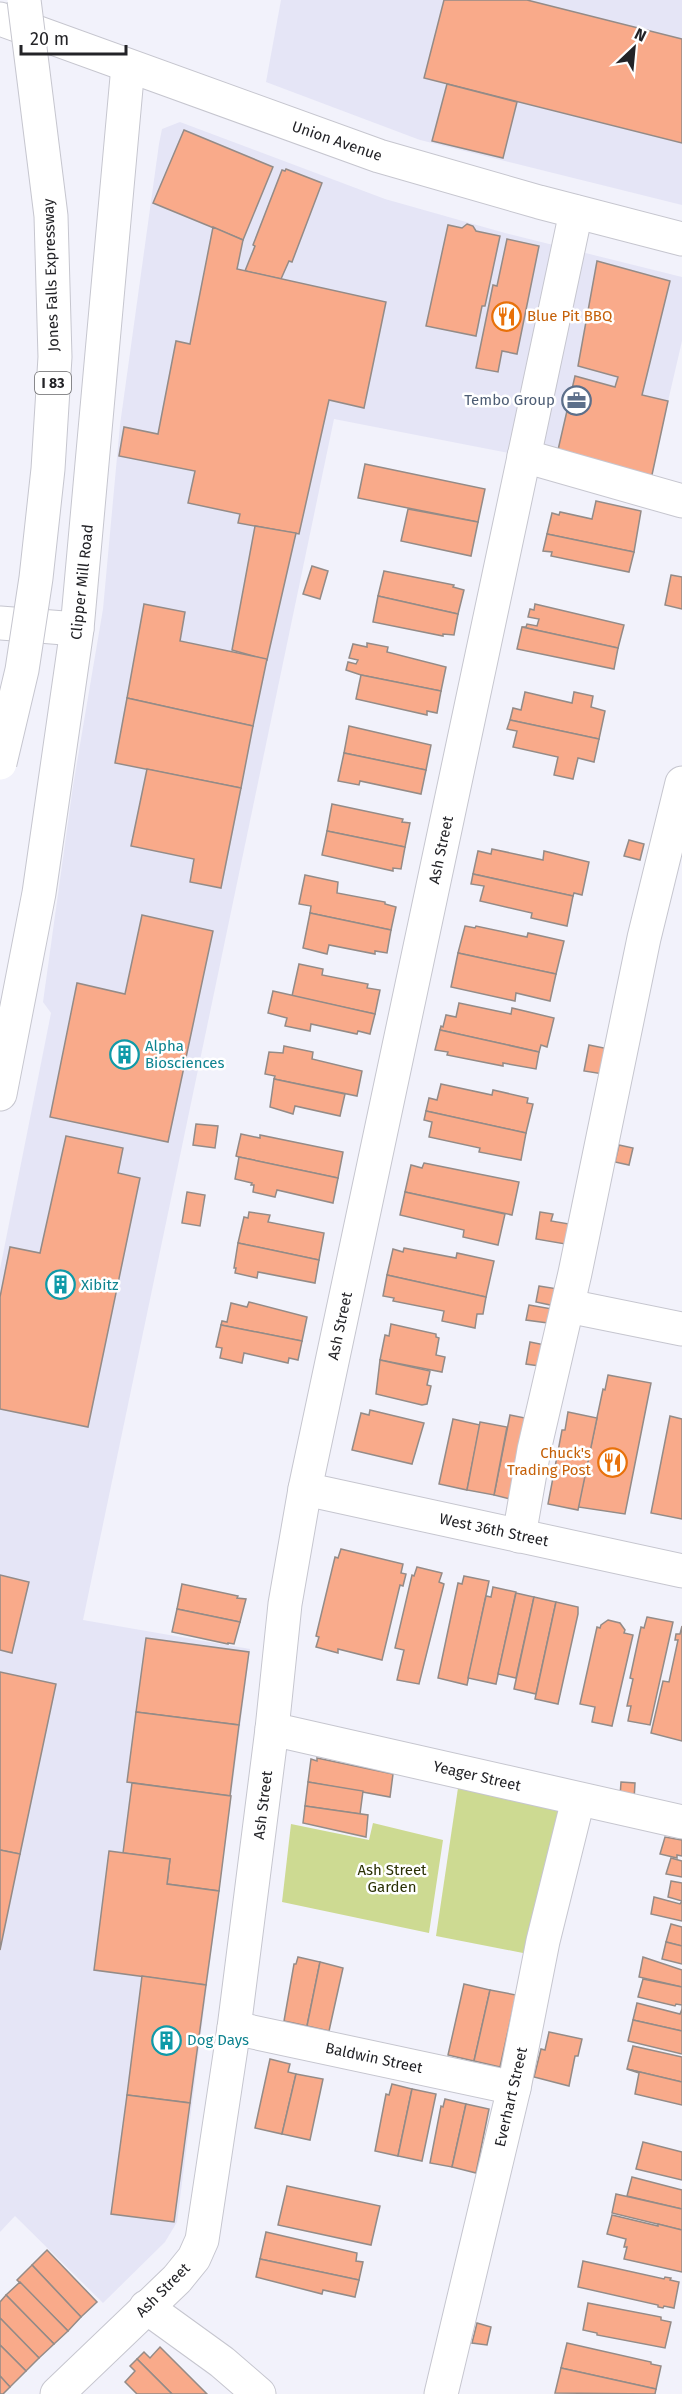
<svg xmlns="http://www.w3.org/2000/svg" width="682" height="2394" font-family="'Fira Sans',sans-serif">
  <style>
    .built { fill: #e5e5f6 }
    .green { fill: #cdda92 }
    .pier { fill: #f2f2fb }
    .building { fill: #f9aa8a; stroke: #948b87; stroke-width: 1.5 }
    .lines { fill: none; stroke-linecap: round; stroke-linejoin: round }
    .minor-casing { stroke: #c6c6cf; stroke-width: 35 }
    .minor { stroke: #fff; stroke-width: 33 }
    .highway-bridge-casing { stroke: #c6c6cf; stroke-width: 35; stroke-linecap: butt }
    .highway-bridge { stroke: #fff; stroke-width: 33 }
    .labels { text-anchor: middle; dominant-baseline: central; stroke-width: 5; stroke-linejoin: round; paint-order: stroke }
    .shield { fill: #fff; stroke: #656568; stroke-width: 1.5 }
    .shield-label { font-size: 14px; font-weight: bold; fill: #232327 }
    .street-label { font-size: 15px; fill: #232327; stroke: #fff }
    .food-label { font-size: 15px; fill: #c56008; stroke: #fff; text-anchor: start }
    .service-label { font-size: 15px; fill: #4e5e75; stroke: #fff; text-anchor: end }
    .culture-label { font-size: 15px; fill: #0d838f; stroke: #fff; text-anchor: start }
    .park-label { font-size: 15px; fill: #2b3104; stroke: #fff }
  </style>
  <rect width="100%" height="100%" fill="#f2f2fb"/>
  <g class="built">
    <path d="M281 0H682V205L420 140 266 82Z"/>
    <path d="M180 122 385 199 505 233 682 277V341L646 496 524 456 334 419 83 1620 250 1649 177 2222 165 2242 103 2303 15 2216 0 2232V1269L51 1013 43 1002 73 786 103 609 120 425 159 144 162 129Z"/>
  </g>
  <g class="green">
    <path d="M458 1788 565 1808 533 1955 436 1936Z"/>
    <path d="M373 1823 443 1840 429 1933 282 1902 291 1824 369 1840Z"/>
  </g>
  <path class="pier" d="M0 0H7L19 60 36 210 45 380 31 532 0 699Z"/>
  <g class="building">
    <path d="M444 0H527L682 39V143L424 78Z"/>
    <path d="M447 84 517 102 503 158 432 141Z"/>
    <path d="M184 130 273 167 243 240 153 203Z"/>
    <path d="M286 169 322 183 292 262 289 261 281 279 245 271 255 246 253 245 282 170 285 171Z"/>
    <path d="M467 224 473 226 476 231 500 236 485 306H482L476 336 426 326 448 225 462 228Z"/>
    <path d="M213 227 243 240 237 269 386 302 364 408 329 400 299 534 238 523 240 514 188 503 195 471 119 456 124 427 158 434 176 341 190 344Z"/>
    <path d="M507 239 539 246 517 354 502 351 498 372 476 368 493 285 497 286Z"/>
    <path d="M597 261 670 281 642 395 668 401 650 484 555 463 575 376 615 387 618 377 578 366Z"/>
    <path d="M365 464 485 489 478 522 358 498Z"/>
    <path d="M596 501 641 511 634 552 547 534 552 513 559 515 560 512 592 519Z"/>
    <path d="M408 509 478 522 471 556 401 541Z"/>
    <path d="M255 526 296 533 267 660 232 650Z"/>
    <path d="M547 534 634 552 629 572 551 556 552 552 543 551Z"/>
    <path d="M312 566 328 571 320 599 303 594Z"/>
    <path d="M384 571 454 585 453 587 464 590 458 614 378 596Z"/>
    <path d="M671 575 682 577V609L665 605Z"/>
    <path d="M378 596 458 614 454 635 443 634V636L373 622Z"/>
    <path d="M144 604 185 612 180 641 267 659 253 726 127 698Z"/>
    <path d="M535 604 624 625 618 648 522 627H526L527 624 537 626 539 619 528 617 530 609 534 610Z"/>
    <path d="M522 627 618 648 614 669 517 649Z"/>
    <path d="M367 643 388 647 387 652 446 667 441 691 361 675 346 670 348 662 356 664 358 660 349 658 353 644 367 647Z"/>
    <path d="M361 675 441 691 437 713 427 711V715L356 699Z"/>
    <path d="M525 692 572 703 574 692 593 696 591 707 605 711 599 739 510 720 513 708 521 710Z"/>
    <path d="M127 698 253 726 241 788 115 763Z"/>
    <path d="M510 720 599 739 594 762 578 758 573 779 554 775 558 757 513 747 517 731 507 729Z"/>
    <path d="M349 726 431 745 426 770 344 753Z"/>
    <path d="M344 753 426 770 421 794 360 781 359 785 338 781Z"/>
    <path d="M147 769 241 788 221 888 190 882 194 859 131 846Z"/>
    <path d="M332 804 403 819 402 822 410 823 405 847 327 831Z"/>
    <path d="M327 831 405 847 401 869 393 868V871L322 855Z"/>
    <path d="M629 840 644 844 640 860 624 856Z"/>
    <path d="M492 849 543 860 544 851 589 862 582 895 574 893 573 896 473 874 478 851 491 854Z"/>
    <path d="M473 874 573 896 567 926 531 918 532 913 480 901 484 886 471 884Z"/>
    <path d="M305 875 338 882 337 893 385 902V904L396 907 391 930 310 913 311 906 299 904Z"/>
    <path d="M310 913 391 930 387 953 375 951V954L329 945 327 954 303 948Z"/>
    <path d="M142 915 213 931 168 1142 50 1117 77 983 125 994Z"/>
    <path d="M465 926 475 928 476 926 527 937 528 933 564 941 556 974 458 953Z"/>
    <path d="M458 953 556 974 550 1001 516 993 515 1001 451 987Z"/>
    <path d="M299 964 323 969 322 975 368 984 367 988 380 990 375 1014 292 996Z"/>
    <path d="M273 991 375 1014 370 1034 358 1031 357 1034 311 1024 310 1031 285 1026 287 1018 268 1013Z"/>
    <path d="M459 1003 511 1014 512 1008 554 1018 547 1047 541 1045 539 1052 440 1030 441 1026 443 1027 446 1015 456 1017Z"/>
    <path d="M440 1030 539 1052 536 1069 503 1063V1066L447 1055 448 1052 435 1050Z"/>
    <path d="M589 1045 609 1049 603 1074 584 1071Z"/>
    <path d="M284 1046 313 1052 312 1059 362 1071 357 1096 274 1079 275 1076 265 1074 269 1052 283 1053Z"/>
    <path d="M274 1079 345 1094 340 1116 295 1106 293 1114 270 1107Z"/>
    <path d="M441 1084 492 1095 493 1090 528 1098 527 1103 533 1104 526 1133 426 1111 429 1098 437 1100Z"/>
    <path d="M426 1111 526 1133 521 1160 479 1152 480 1148 429 1137 432 1122 424 1120Z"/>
    <path d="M196 1124 218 1126 215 1148 193 1145Z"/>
    <path d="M241 1134 260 1138V1135L343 1152 338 1178 239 1157 236 1156Z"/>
    <path d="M66 1136 123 1148 118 1173 140 1178 88 1427 0 1409V1297L10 1247 40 1253Z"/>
    <path d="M619 1145 633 1148 629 1165 615 1162Z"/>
    <path d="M239 1157 338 1178 333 1203 277 1190 275 1197 253 1192 254 1185H251L252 1183 235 1179Z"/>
    <path d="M424 1163 519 1182 512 1215 405 1192 411 1165 422 1168Z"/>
    <path d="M187 1192 205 1195 200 1226 182 1223Z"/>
    <path d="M405 1192 505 1214 498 1245 463 1237 464 1230 400 1215Z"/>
    <path d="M249 1212 270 1215 268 1222 324 1233 319 1260 238 1243 244 1217 248 1218Z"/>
    <path d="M540 1212 553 1214 551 1221 575 1225 571 1245 536 1239Z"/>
    <path d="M238 1243 319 1260 315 1283 258 1272 257 1278 235 1273 236 1268H234Z"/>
    <path d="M404 1248 456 1258 457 1253 494 1261 486 1297 387 1275 393 1249 403 1252Z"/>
    <path d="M387 1275 486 1297 483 1314H477L475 1328 442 1321 444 1311 393 1301 394 1298 383 1296Z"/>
    <path d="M539 1286 558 1289 555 1306 536 1302Z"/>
    <path d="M249 1302 307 1317 302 1341 221 1325 222 1321 227 1322 231 1303 247 1307Z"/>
    <path d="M529 1305 558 1310 555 1324 526 1320Z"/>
    <path d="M391 1324 436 1334V1337L439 1338 436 1355 445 1357 442 1372 380 1360 385 1335 389 1336Z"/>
    <path d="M221 1325 302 1341 298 1360 289 1358 288 1363 244 1353 242 1363 220 1358 222 1348 216 1347Z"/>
    <path d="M530 1342 550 1346 546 1367 526 1364Z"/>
    <path d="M380 1360 430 1371 427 1385 431 1386 427 1404 422 1405 376 1394Z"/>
    <path d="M608 1375 651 1383 625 1514 578 1507 603 1389 605 1390Z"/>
    <path d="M370 1410 424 1423 412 1464 352 1450 361 1413 369 1415Z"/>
    <path d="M568 1412 597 1418 578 1510 548 1504 562 1430H565Z"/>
    <path d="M510 1415 530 1419 522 1502 494 1495Z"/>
    <path d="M670 1416 682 1419V1519L651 1513Z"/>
    <path d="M453 1419 480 1425 467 1490 439 1484Z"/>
    <path d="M480 1422 507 1427 494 1495 467 1490Z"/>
    <path d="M341 1549 403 1564 401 1573 406 1574 403 1586 400 1585 382 1660 338 1649V1653L316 1647 319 1637 316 1636 335 1557 338 1558Z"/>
    <path d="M417 1567 442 1573 439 1582 444 1584 419 1684 397 1680 404 1650 395 1648 412 1575 414 1576Z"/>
    <path d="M0 1575 29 1582 12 1653 0 1650Z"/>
    <path d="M464 1576 489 1581 467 1685 438 1678 458 1583 462 1584Z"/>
    <path d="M182 1584 238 1596 237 1598 246 1599 240 1622 177 1609Z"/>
    <path d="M493 1587 516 1592 496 1684 468 1678 486 1596 491 1597Z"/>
    <path d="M516 1593 534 1597 516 1678 498 1674Z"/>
    <path d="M534 1597 556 1602 536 1694 514 1689Z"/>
    <path d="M556 1602 578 1607V1614L558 1704 535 1699Z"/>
    <path d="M177 1609 240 1622 234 1644 228 1643V1644L172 1632Z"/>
    <path d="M647 1617 673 1622 650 1725 628 1721 631 1706H627L633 1679 630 1678 641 1627 644 1628Z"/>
    <path d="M608 1620 620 1623 625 1630 624 1633 633 1635 612 1726 592 1722 595 1707 580 1704 597 1627 600 1628 601 1625Z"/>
    <path d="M682 1626V1741L651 1733 663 1681 669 1682 678 1640H675L676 1634H680Z"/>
    <path d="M146 1638 249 1652 239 1725 136 1712Z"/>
    <path d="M0 1672 56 1684 20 1854 0 1850Z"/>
    <path d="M136 1712 239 1725 230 1796 127 1782Z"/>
    <path d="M317 1758 393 1774 390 1797 308 1782 311 1759 317 1761Z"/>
    <path d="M308 1782 363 1791 360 1814 305 1806Z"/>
    <path d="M621 1782 635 1783 634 1800 620 1797Z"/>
    <path d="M132 1783 231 1796 219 1891 167 1884 170 1859 123 1853Z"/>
    <path d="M305 1806 368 1815 366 1837 303 1823Z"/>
    <path d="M682 1836V1856L677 1855V1858L660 1854 665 1837 681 1840Z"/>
    <path d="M0 1850 20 1854 0 1950Z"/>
    <path d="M109 1851 170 1859 167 1884 219 1891 206 1985 94 1970Z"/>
    <path d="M671 1858 682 1861V1877L666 1874Z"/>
    <path d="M671 1881 682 1883V1901L668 1897Z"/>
    <path d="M654 1897 680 1904 682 1901V1921L651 1914Z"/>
    <path d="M671 1924 682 1927V1946L666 1942Z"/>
    <path d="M666 1942 682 1946V1964L662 1959Z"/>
    <path d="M298 1957 320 1962 307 2026 284 2021 294 1964H296Z"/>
    <path d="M643 1957 682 1970V1987L639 1977Z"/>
    <path d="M320 1962 343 1968 329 2031 307 2026Z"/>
    <path d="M142 1976 206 1985 190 2103 127 2095Z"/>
    <path d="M643 1979 682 1987V2009V2005L676 2004 675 2006 638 1997Z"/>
    <path d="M464 1984 490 1990 474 2061 448 2055Z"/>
    <path d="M490 1990 516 1995 500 2067 474 2061Z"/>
    <path d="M637 2003 680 2014 682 2009V2031L633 2020Z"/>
    <path d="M633 2020 682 2031V2054L628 2041Z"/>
    <path d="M549 2032 582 2039 578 2056H575L569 2086 534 2077 541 2049 545 2050Z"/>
    <path d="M633 2046 682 2057V2082L627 2069Z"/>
    <path d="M270 2059 290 2064 288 2072 296 2074 282 2134 255 2128Z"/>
    <path d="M627 2069 682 2082V2105L635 2094 639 2073Z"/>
    <path d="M296 2074 323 2079 310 2140 282 2134Z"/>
    <path d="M392 2084 412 2089 398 2156 375 2151 386 2094 389 2095Z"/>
    <path d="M412 2089 436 2094 422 2161 398 2156Z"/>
    <path d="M127 2095 190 2103 174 2222 111 2214Z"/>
    <path d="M445 2099 466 2104 452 2167 430 2163 441 2106 443 2107Z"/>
    <path d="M466 2104 489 2109 476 2173 452 2167Z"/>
    <path d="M643 2142 682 2152V2180L636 2169Z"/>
    <path d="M632 2177 682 2190V2209L627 2196Z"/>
    <path d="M287 2186 380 2206 371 2245 278 2225Z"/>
    <path d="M616 2194 682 2209V2230L612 2213Z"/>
    <path d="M612 2215 658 2226V2224L682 2230V2272L624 2259 627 2247H624L626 2239 607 2234Z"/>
    <path d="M266 2232 357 2253 356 2261 363 2262 359 2280 260 2259Z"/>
    <path d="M47 2250 97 2302 81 2317 32 2265Z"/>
    <path d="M260 2259 359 2280 355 2297 323 2290 322 2294 256 2277Z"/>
    <path d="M583 2261 664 2279 665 2277 671 2278 670 2280 679 2282 674 2308 664 2306 663 2308 658 2307V2305L578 2287Z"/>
    <path d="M32 2265 81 2317 68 2331 17 2280Z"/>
    <path d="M20 2282 68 2331 54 2344 6 2295Z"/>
    <path d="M6 2295 54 2344 39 2358 0 2318V2302Z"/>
    <path d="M588 2303 661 2317V2320L671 2322 665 2348 597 2335V2333L583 2330Z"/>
    <path d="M0 2318 39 2358 26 2371 0 2345Z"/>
    <path d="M477 2323 491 2327 487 2345 472 2343Z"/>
    <path d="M567 2343 651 2362V2364L661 2366 656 2389 561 2368Z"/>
    <path d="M0 2345 26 2371 10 2387 0 2376Z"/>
    <path d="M160 2347 207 2394H172L137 2359 144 2352 150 2358Z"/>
    <path d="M137 2359 172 2394H137L125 2382 135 2371 130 2366Z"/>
    <path d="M561 2368 656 2389 655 2394 555 2393Z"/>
    <path d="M0 2376 10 2387 3 2394H0Z"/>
  </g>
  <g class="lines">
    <defs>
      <g id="minor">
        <path d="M0 19 379 156 539 202 682 239"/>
        <path d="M524 456 682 501"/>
        <path d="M0 623 77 629"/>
        <path d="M0 1094 39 893 77 629 128 66"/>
        <path d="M568 1306 682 1329"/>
        <path d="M305 1489 682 1571"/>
        <path d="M519 1536 534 1450 575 1273 644 938 682 783"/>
        <path d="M272 1729 682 1822"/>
        <path d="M234 2028 514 2088"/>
        <path d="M146 2307 222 2362 259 2394"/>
        <path d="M57 2394 177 2279 194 2258 202 2240 234 2028 272 1729 285 1604 305 1489 576 212"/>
        <path d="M441 2394 514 2088 543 1941 578 1800"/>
      </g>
    </defs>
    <use href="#minor" class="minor-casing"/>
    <use href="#minor" class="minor"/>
    <defs>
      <path id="highway-bridge" d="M0 763 22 670 36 578 48 469 55 357 51 216 24 0"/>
    </defs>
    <use href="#highway-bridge" class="highway-bridge-casing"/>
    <use href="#highway-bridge" class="highway-bridge"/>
  </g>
  <defs>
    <symbol id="restaurant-ring" viewBox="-11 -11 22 22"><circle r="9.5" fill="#fff" stroke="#e8710a" stroke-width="1.5"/><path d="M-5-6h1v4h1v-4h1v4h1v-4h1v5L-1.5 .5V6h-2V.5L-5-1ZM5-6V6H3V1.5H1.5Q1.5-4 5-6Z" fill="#e8710a"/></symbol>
    <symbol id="office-ring" viewBox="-11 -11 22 22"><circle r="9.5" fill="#fff" stroke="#5c6f8a" stroke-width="1.5"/><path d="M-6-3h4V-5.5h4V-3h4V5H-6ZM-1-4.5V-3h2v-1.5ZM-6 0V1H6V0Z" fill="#5c6f8a"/></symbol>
    <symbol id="building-ring" viewBox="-11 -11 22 22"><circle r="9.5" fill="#fff" stroke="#0f9aa8" stroke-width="1.5"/><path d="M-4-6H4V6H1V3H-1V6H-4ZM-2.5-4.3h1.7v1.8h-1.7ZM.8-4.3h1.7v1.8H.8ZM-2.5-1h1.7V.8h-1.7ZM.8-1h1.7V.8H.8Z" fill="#0f9aa8"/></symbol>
  </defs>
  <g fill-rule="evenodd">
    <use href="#restaurant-ring" x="490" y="300" width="33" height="33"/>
    <use href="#office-ring" x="560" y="384" width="33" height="33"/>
    <use href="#building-ring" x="108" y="1038" width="33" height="33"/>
    <use href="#building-ring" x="44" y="1268" width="33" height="33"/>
    <use href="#restaurant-ring" x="596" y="1446" width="33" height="33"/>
    <use href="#building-ring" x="150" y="2024" width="33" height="33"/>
  </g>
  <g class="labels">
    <rect class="shield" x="35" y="372" width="36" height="22" rx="4.5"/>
    <g class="shield-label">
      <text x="53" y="383">I 83</text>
    </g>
    <g class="street-label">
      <text transform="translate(337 141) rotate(19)">Union Avenue</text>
      <text transform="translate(51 275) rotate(-92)">Jones Falls Expressway</text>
      <text transform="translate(82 582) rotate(-84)">Clipper Mill Road</text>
      <text transform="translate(441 850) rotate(-78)">Ash Street</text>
      <text transform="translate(340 1326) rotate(-78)">Ash Street</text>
      <text transform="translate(494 1530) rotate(12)">West 36th Street</text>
      <text transform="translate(477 1776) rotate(13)">Yeager Street</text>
      <text transform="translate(263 1805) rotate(-83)">Ash Street</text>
      <text transform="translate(374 2058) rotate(12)">Baldwin Street</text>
      <text transform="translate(511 2097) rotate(-77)">Everhart Street</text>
      <text transform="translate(163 2290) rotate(-45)">Ash Street</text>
    </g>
    <g class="food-label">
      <text x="527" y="316">Blue Pit BBQ</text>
      <text x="591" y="1453" text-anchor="end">Chuck's<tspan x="591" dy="17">Trading Post</tspan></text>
    </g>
    <g class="service-label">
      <text x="555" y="400">Tembo Group</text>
    </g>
    <g class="culture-label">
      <text x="145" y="1046">Alpha<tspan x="145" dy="17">Biosciences</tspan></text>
      <text x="81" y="1285">Xibitz</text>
      <text x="187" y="2040">Dog Days</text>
    </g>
    <g class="park-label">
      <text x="392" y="1870">Ash Street<tspan x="392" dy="17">Garden</tspan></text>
    </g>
  </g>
  <g transform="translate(634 48) rotate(26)" stroke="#ffffff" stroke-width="4.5" paint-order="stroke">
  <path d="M0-4.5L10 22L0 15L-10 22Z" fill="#232327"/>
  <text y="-9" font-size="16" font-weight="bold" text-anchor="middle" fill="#232327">N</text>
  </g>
  <path d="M21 45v9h105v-9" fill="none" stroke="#232327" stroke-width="3"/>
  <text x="30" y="45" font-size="18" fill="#232327" stroke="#ffffff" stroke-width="4.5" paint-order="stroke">20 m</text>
</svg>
